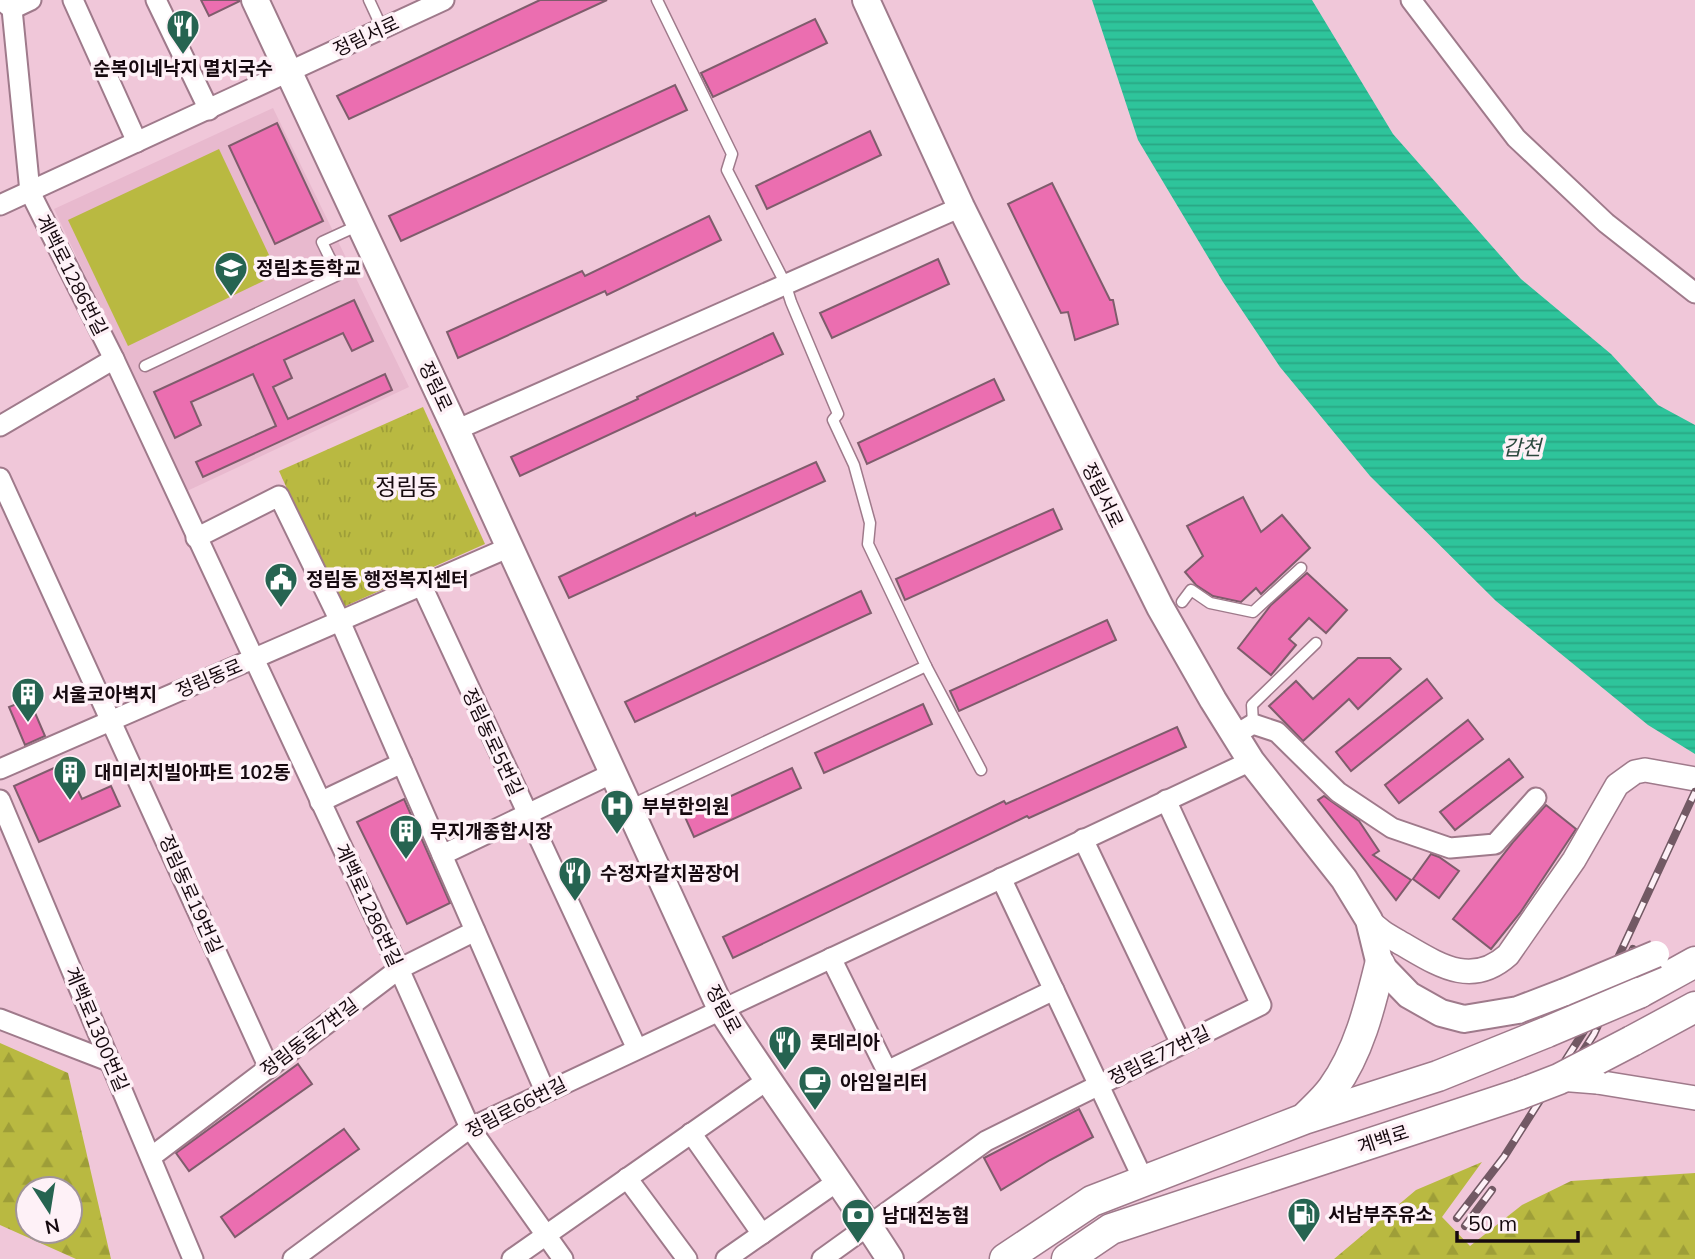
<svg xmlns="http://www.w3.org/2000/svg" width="1695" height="1259" font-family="Mulish,'Noto Sans KR',sans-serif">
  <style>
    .built { fill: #e8b9ce }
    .grass { fill: url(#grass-tufts) }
    .forest { fill: url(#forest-firs); fill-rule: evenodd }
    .pitch { fill: #b9b941 }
    .water { fill: url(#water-rules) }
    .building { fill: #eb6eb0; stroke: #7f5c6c; stroke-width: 2 }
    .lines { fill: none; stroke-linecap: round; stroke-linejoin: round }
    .service-casing { stroke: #9f7a8b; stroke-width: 13 }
    .minor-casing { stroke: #9f7a8b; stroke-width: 23 }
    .tertiary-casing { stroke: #9f7a8b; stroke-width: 26 }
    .secondary-casing { stroke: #9f7a8b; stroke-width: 30 }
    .primary-casing { stroke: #9f7a8b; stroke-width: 33 }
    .service { stroke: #fff; stroke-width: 10 }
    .minor { stroke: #fff; stroke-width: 19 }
    .tertiary { stroke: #fff; stroke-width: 23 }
    .secondary { stroke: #fff; stroke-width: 26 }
    .primary { stroke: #fff; stroke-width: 30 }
    .rail-casing { stroke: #725964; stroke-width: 8 }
    .rail { stroke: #fef1f7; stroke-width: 5; stroke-dasharray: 16; stroke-linecap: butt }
    .tertiary-bridge-casing { stroke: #9f7a8b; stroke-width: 26; stroke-linecap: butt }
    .secondary-bridge-casing { stroke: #9f7a8b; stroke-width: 30; stroke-linecap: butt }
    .primary-bridge-casing { stroke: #9f7a8b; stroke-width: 33; stroke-linecap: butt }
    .tertiary-bridge { stroke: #fff; stroke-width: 23 }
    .secondary-bridge { stroke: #fff; stroke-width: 26 }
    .primary-bridge { stroke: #fff; stroke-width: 30 }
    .labels { text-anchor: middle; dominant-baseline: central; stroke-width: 7; stroke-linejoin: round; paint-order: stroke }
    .street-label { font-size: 19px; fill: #16090f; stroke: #fef1f7 }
    .poi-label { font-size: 19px; font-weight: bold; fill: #16090f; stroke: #fef1f7; text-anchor: start }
    .water-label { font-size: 21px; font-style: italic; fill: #2b493e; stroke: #fef1f7 }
    .quarter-label { font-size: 23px; fill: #16090f; stroke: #fef1f7 }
  </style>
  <defs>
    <pattern id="grass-tufts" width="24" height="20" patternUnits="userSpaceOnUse" patternTransform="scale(1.75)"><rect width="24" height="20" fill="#b9b941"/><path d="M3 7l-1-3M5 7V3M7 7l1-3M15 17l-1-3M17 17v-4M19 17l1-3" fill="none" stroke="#9e9e38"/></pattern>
    <pattern id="forest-firs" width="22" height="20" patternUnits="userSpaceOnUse" patternTransform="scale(1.75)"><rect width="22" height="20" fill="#b9b941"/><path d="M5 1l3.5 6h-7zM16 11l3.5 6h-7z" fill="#9e9e38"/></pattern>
    <pattern id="water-rules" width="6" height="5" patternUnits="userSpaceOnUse" patternTransform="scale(1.75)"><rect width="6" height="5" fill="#2ec49b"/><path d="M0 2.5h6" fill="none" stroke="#28a784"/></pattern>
  </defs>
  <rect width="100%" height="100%" fill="#f0c7d9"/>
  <path class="built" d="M273 108 409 387 187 491 54 209Z"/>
  <path class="grass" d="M423 407 485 544 341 608 279 471Z"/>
  <g class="forest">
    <path d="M0 1043 68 1073 111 1259H76L0 1225ZM70 1189V1231H28V1189Z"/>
    <path d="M1482 1162 1442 1217 1470 1246 1522 1205 1571 1181 1695 1173V1259H1334L1416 1190Z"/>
  </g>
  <path class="pitch" d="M219 149 278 274 128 346 68 220Z"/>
  <path class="water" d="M1092 0H1312L1393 134 1521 279 1611 354 1658 405 1695 425V754L1648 725 1496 601 1370 476 1280 367 1223 282 1138 140Z"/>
  <g class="building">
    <path d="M201 0H239L240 1 209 16Z"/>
    <path d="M540 0H607L349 119 337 96Z"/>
    <path d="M815 19 827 43 713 97 701 73Z"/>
    <path d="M675 85 687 110 401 241 389 216Z"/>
    <path d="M277 123 323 221 275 244 229 146Z"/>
    <path d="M870 131 881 155 767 209 756 186Z"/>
    <path d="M1052 183 1110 300H1113L1118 324 1075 340 1068 312 1061 313 1008 204Z"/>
    <path d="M709 216 721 240 607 295 605 291 458 358 447 332 582 271 585 276Z"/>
    <path d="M938 259 949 284 832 338 820 313Z"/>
    <path d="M354 300 373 341 352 351 343 333 284 360 292 378 273 387 288 419 385 374 392 390 203 477 196 462 276 426 253 374 191 402 201 425 175 438 154 392Z"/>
    <path d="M773 333 783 354 520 476 511 457 638 399 637 397Z"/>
    <path d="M994 379 1004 400 867 464 858 443Z"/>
    <path d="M816 462 825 481 569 598 559 577 695 513 696 516Z"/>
    <path d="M1243 497 1261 532 1282 515 1310 548 1261 594 1256 588 1241 602 1213 596 1196 585 1185 572 1203 556 1187 526Z"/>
    <path d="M1053 509 1062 529 905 600 896 579Z"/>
    <path d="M1307 573 1347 610 1326 633 1309 618 1289 639 1296 645 1271 675 1238 648 1271 605Z"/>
    <path d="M861 591 871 613 635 722 625 702Z"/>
    <path d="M1107 620 1116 640 959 711 950 691Z"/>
    <path d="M1358 658H1390L1401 669 1358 709 1349 699 1303 741 1269 706 1296 681 1313 699Z"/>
    <path d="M1427 679 1442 698 1351 771 1336 752Z"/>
    <path d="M29 699 45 736 25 745 9 707Z"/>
    <path d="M923 704 932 724 824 773 815 753Z"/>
    <path d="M1468 720 1483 739 1399 803 1385 785Z"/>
    <path d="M1177 727 1186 747 1029 818 1027 816 733 958 723 937 1004 801 1006 804Z"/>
    <path d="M1509 759 1523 777 1455 830 1440 812Z"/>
    <path d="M65 763 82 799 111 786 120 806 39 842 14 786Z"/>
    <path d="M792 768 801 788 694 837 685 817Z"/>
    <path d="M1324 796 1359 821 1379 851 1373 855 1411 880 1396 900 1318 800Z"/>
    <path d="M404 799 450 903 407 924 357 822Z"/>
    <path d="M1546 805 1576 829 1520 913 1491 949 1453 919 1514 841Z"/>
    <path d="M1431 854 1439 857 1459 871 1439 898 1413 879Z"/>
    <path d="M298 1064 312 1084 189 1171 176 1153Z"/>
    <path d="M1079 1109 1093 1137 1050 1160 1001 1190 984 1158Z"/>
    <path d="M344 1129 359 1149 235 1237 221 1217Z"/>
  </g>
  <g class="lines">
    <defs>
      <g id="service">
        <path d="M369 0 382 28"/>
        <path d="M145 366 338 275 322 242 357 226"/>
        <path d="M1182 602 1191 590 1210 603 1253 612 1301 568"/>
        <path d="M926 666 981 770"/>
        <path d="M1253 724 1252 705 1316 643"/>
        <path d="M629 806 926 666 868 544 870 523 854 465 833 420 838 414 791 302 785 283 727 170 732 154 657 0"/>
      </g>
      <g id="minor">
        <path d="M1 0 12 9 30 192 114 359 399 969 470 1128 563 1259"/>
        <path d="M73 0 137 142"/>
        <path d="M156 0 209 110"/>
        <path d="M1411 0 1516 138 1606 223 1695 293"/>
        <path d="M12 9 31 0"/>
        <path d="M0 205 444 0"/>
        <path d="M0 426 114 359"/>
        <path d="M456 430 961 207"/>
        <path d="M0 478 269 1068"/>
        <path d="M196 538 279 496 340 621 545 1091"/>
        <path d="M422 586 637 1049"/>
        <path d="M1235 735 1253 724 1277 732 1338 792 1392 828 1450 848 1495 844 1536 798"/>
        <path d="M0 769 510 547"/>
        <path d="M0 800 193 1259"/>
        <path d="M320 802 402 763"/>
        <path d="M1083 839 1181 1044"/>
        <path d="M442 855 613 773"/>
        <path d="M1001 878 1144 1181"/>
        <path d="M831 958 887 1071 1054 990"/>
        <path d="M0 1019 111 1062"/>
        <path d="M691 1133 762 1234"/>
        <path d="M151 1157 399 969 475 931"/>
        <path d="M627 1178 687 1259"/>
        <path d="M293 1259 470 1128 1251 761"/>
        <path d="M512 1259 766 1081"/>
        <path d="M726 1259 838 1181"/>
        <path d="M822 1259 986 1141 1261 1005 1166 800"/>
      </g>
      <g id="tertiary">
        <path d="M1369 920C1378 930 1387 935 1399 942 1436 963 1470 989 1508 955L1574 860 1617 785 1635 772 1645 770 1695 779"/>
        <path d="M1597 1082 1695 1098"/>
      </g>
      <g id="secondary">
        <path d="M255 0 456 430 721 1009C775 1094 836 1174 890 1259"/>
        <path d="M866 0 961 207 1160 607 1213 700 1251 761 1344 879 1369 920 1380 965 1409 995 1441 1013 1464 1019 1518 1010 1565 992"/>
      </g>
      <g id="primary">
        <path d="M1639 993 1695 962"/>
        <path d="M1632 1041 1695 1007"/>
        <path d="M1307 1116C1316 1107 1326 1098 1333 1088 1359 1052 1370 1006 1380 965"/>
        <path d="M1005 1259 1092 1201 1304 1119 1438 1076 1547 1032"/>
        <path d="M1067 1259 1111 1229 1520 1094"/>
      </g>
    </defs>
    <use href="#service" class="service-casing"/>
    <use href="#minor" class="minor-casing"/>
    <use href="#tertiary" class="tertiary-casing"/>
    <use href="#secondary" class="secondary-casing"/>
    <use href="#primary" class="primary-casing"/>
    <use href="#service" class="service"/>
    <use href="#minor" class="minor"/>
    <use href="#tertiary" class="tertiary"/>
    <use href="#secondary" class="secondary"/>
    <use href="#primary" class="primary"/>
    <defs>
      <g id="rail">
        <path d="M1571 1070 1594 1034 1633 949"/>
        <path d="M1457 1218 1504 1157 1584 1031 1695 792"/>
        <path d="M1465 1226 1492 1190"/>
      </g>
    </defs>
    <use href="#rail" class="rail-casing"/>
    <use href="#rail" class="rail"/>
    <defs>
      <path id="tertiary-bridge" d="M1559 1079 1597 1082"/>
      <path id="secondary-bridge" d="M1565 992 1656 954"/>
      <g id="primary-bridge">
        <path d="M1547 1032 1639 993"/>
        <path d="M1520 1094 1559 1079 1632 1041"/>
      </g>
    </defs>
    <use href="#tertiary-bridge" class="tertiary-bridge-casing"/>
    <use href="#secondary-bridge" class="secondary-bridge-casing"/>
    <use href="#primary-bridge" class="primary-bridge-casing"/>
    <use href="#tertiary-bridge" class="tertiary-bridge"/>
    <use href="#secondary-bridge" class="secondary-bridge"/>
    <use href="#primary-bridge" class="primary-bridge"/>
  </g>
  <defs>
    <symbol id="restaurant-pin" viewBox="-11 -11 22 30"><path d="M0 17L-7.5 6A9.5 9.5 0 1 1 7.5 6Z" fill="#266451" stroke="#fef1f7"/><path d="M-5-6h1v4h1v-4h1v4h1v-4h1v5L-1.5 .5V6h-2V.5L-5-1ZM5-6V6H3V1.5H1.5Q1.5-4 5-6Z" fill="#fff"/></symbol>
    <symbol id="school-pin" viewBox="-11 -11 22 30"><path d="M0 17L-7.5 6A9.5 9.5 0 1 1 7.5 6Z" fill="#266451" stroke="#fef1f7"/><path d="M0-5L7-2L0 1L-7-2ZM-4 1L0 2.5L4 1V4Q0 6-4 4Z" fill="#fff"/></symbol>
    <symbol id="civic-pin" viewBox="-11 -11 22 30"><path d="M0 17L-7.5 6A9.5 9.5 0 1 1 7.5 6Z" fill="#266451" stroke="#fef1f7"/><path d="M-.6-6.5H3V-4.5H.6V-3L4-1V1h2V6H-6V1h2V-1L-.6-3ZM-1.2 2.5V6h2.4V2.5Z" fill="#fff"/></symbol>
    <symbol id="building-pin" viewBox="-11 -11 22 30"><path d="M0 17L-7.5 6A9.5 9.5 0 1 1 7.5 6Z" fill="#266451" stroke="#fef1f7"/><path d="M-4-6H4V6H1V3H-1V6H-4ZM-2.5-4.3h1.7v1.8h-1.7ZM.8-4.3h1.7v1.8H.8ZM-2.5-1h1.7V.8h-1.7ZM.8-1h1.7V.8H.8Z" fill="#fff"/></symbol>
    <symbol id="hospital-pin" viewBox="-11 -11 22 30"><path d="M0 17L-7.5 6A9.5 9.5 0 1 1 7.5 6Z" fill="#266451" stroke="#fef1f7"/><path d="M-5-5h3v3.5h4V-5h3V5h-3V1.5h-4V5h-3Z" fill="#fff"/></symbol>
    <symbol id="cafe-pin" viewBox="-11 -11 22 30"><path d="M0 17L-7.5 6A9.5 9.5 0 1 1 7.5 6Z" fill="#266451" stroke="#fef1f7"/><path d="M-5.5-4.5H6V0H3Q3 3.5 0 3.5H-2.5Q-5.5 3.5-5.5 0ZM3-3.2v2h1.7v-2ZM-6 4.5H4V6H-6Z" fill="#fff"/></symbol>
    <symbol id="fuel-pin" viewBox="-11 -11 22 30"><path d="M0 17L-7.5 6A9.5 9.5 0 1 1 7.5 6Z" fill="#266451" stroke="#fef1f7"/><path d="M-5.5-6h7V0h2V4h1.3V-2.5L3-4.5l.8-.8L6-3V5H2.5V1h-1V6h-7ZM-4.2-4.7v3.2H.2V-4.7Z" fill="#fff"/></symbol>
    <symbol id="bank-pin" viewBox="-11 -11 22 30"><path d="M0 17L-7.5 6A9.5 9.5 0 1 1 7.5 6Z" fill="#266451" stroke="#fef1f7"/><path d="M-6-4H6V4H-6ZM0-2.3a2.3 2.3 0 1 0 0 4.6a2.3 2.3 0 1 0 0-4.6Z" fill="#fff"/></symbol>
  </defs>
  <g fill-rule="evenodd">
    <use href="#restaurant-pin" x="164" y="7" width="38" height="52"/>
    <use href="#school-pin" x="212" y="249" width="38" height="52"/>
    <use href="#civic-pin" x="262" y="560" width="38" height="52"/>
    <use href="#building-pin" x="9" y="675" width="38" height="52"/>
    <use href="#building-pin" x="51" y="753" width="38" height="52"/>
    <use href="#hospital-pin" x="598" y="787" width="38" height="52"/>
    <use href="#building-pin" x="387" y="812" width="38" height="52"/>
    <use href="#restaurant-pin" x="556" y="854" width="38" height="52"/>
    <use href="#restaurant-pin" x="766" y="1023" width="38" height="52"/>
    <use href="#cafe-pin" x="796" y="1063" width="38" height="52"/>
    <use href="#fuel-pin" x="1285" y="1195" width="38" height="52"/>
    <use href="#bank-pin" x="839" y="1196" width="38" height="52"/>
  </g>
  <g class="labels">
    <g class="street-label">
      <text transform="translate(366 36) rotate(-25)">정림서로</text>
      <text transform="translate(72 275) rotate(63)">계백로1286번길</text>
      <text transform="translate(436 386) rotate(65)">정림로</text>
      <text transform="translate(1103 495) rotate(64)">정림서로</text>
      <text transform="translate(209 678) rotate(-23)">정림동로</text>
      <text transform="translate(493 742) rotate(65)">정림동로5번길</text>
      <text transform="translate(191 894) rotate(66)">정림동로19번길</text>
      <text transform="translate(369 905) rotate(65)">계백로1286번길</text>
      <text transform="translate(724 1009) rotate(62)">정림로</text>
      <text transform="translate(97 1029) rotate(67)">계백로1300번길</text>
      <text transform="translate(309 1037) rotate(-37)">정림동로7번길</text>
      <text transform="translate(1159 1055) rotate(-26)">정림로77번길</text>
      <text transform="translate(516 1107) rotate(-27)">정림로66번길</text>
      <text transform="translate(1383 1139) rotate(-18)">계백로</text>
    </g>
    <g class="poi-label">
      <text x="183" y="68" text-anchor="middle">순복이네낙지 멸치국수</text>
      <text x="256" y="268">정림초등학교</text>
      <text x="306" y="579">정림동 행정복지센터</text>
      <text x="52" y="694">서울코아벽지</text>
      <text x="94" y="772">대미리치빌아파트 102동</text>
      <text x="642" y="806">부부한의원</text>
      <text x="430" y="831">무지개종합시장</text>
      <text x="600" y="873">수정자갈치꼼장어</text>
      <text x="810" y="1042">롯데리아</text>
      <text x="840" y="1082">아임일리터</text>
      <text x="1328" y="1214">서남부주유소</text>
      <text x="882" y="1215">남대전농협</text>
    </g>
    <g class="water-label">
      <text x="1522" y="447">갑천</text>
    </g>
    <g class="quarter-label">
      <text x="407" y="486">정림동</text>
    </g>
  </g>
  <g transform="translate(49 1210) rotate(168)"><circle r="33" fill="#fef1f7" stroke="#a1949a" stroke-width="2"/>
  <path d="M0-5L12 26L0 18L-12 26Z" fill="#266451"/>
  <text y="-10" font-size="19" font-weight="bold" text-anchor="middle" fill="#16090f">N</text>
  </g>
  <path d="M1457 1231v10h121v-10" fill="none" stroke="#16090f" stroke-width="3.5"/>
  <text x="1468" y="1231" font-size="21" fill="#16090f" stroke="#fef1f7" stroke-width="5" paint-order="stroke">50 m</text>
</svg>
